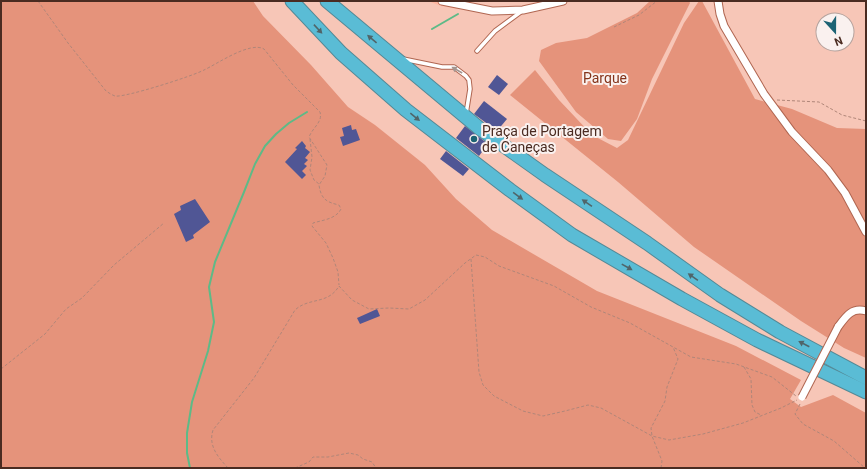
<svg xmlns="http://www.w3.org/2000/svg" width="867" height="469" font-family="Roboto,sans-serif">
  <style>
    .built { fill: #feb6a1 }
    .green { fill: #e5937b }
    .lines { fill: none; stroke-linecap: round; stroke-linejoin: round }
    .stream { stroke: #5dba87; stroke-width: 2 }
    .building { fill: #505695 }
    .lane-casing { stroke: #b06651; stroke-width: 5.5 }
    .street-casing { stroke: #b06651; stroke-width: 9 }
    .highway-casing { stroke: #548996; stroke-width: 15 }
    .path { stroke: #b08679; stroke-width: 1; stroke-dasharray: 3 2; stroke-linecap: butt }
    .lane { stroke: #fff; stroke-width: 3.5 }
    .street { stroke: #fff; stroke-width: 7 }
    .highway { stroke: #5abcd5; stroke-width: 13 }
    .street-bridge-casing { stroke: #b06651; stroke-width: 9; stroke-linecap: butt }
    .street-bridge { stroke: #fff; stroke-width: 7 }
    .oneway { fill: #506569 }
    .oneway2 { fill: #a49590 }
    .poi-dot { fill: #1d6374; stroke: #faf1ef; stroke-width: 1.5 }
    .labels { text-anchor: middle; dominant-baseline: central; stroke-width: 4; stroke-linejoin: round; paint-order: stroke }
    .park-label { font-size: 14px; fill: #85341b; stroke: #faf1ef }
    .poi-label { font-size: 14px; fill: #4a2b21; stroke: #faf1ef; text-anchor: start }
  </style>
  <rect width="100%" height="100%" fill="#f7c6b7"/>
  <path class="built" d="M428 1H468L458 9 441 6Z"/>
  <g class="green">
    <path d="M1 1H253L263 16 311 65 348 107 375 125 425 165 456 199 492 230 597 291 736 346 801 380 790 399 801 407 833 395 866 413V468H1Z"/>
    <path d="M650 1H689L690 3 652 79 637 119 621 141 608 139 576 112 539 61 541 50 556 43 587 38 637 13Z"/>
    <path d="M699 1H702L755 99 792 109 837 128 866 129V358L844 348 801 321 694 247 618 182 510 95 535 70 559 100 592 135 617 148 628 140 684 23Z"/>
  </g>
  <g class="lines">
    <g class="stream">
      <path d="M432 29 458 14"/>
      <path d="M190 468 187 453V433L192 402 208 351 214 322 209 287 215 262 244 192 255 164 265 146 276 134 289 123 307 112"/>
    </g>
  </g>
  <g class="building">
    <path d="M497 75 508 84 499 95 488 87Z"/>
    <path d="M484 101 507 119 497 131 474 114Z"/>
    <path d="M351 125 352 130 356 129 360 140 343 146 340 137 344 136 342 128Z"/>
    <path d="M465 126 488 144 479 156 456 138Z"/>
    <path d="M302 141 306 146 305 148 310 152 305 158 308 160 304 164 307 166 302 171 306 175 302 179 285 162 297 149 295 148Z"/>
    <path d="M446 151 469 169 463 176 440 159Z"/>
    <path d="M195 199 210 222 193 235 194 238 186 242 174 214 181 210 180 206Z"/>
    <path d="M377 309 380 316 360 324 357 318Z"/>
  </g>
  <g class="lines">
    <defs>
      <g id="lane">
        <path d="M477 51 495 31 522 11"/>
        <path d="M403 59 442 67H454L466 76 469 80 470 89 466 114"/>
      </g>
      <g id="street">
        <path d="M442 1 492 11 523 10 563 1"/>
        <path d="M718 1 720 14 724 26 764 94 792 132 828 170 845 193 866 232"/>
        <path d="M838 327C846 316 852 307 866 311"/>
      </g>
      <g id="highway">
        <path d="M292 1 341 53 406 110 510 190 572 235 682 299 757 340 866 392"/>
        <path d="M327 1 479 128 545 175 647 243 720 295 780 332 866 378"/>
      </g>
    </defs>
    <use href="#lane" class="lane-casing"/>
    <use href="#street" class="street-casing"/>
    <use href="#highway" class="highway-casing"/>
    <g class="path">
      <path d="M38 1 68 43 106 91C109 93 112 95 115 96 124 98 193 76 204 70 217 64 250 41 264 49L293 85 320 112C323 122 313 127 309 137L327 165 325 176 319 185C321 199 326 202 339 205L341 209C336 219 323 220 313 223L312 226 326 243 333 258 338 272 339 285"/>
      <path d="M614 27 639 15 657 1"/>
      <path d="M777 100 819 102 842 115 866 121"/>
      <path d="M310 139 312 157 310 170 314 180 319 184"/>
      <path d="M471 259 479 372 483 385 494 396 523 411 543 416 565 411 588 405 601 408 652 436 669 440 703 434 743 423 781 408 797 400"/>
      <path d="M744 367 751 379 752 405 755 412 761 415"/>
      <path d="M1 369 45 334 66 309 82 298 114 265 164 223"/>
      <path d="M800 404 795 414 803 424 834 441 865 468"/>
      <path d="M228 468C218 457 208 446 213 430L254 378 295 310C309 297 328 305 339 286L352 300 369 309 389 308 409 309 425 300 465 263 476 255 485 257 499 266 554 286 591 307 630 323 691 357 736 364 772 377 796 396"/>
      <path d="M295 468 309 462 313 457H328L349 453 358 455 363 459 372 462 376 468"/>
      <path d="M661 468 662 461 652 436 651 428 665 401 667 387 678 359 673 347"/>
    </g>
    <use href="#lane" class="lane"/>
    <use href="#street" class="street"/>
    <use href="#highway" class="highway"/>
    <defs>
      <path id="street-bridge" d="M802 397 838 327"/>
    </defs>
    <use href="#street-bridge" class="street-bridge-casing"/>
    <use href="#street-bridge" class="street-bridge"/>
  </g>
  <defs><path id="oneway-solid" d="M-6-.8H1V-3.2L6.5 0L1 3.2V.8H-6Z"/></defs>
  <g class="oneway">
    <use href="#oneway-solid" transform="translate(318 29) rotate(47)"/>
    <use href="#oneway-solid" transform="translate(372 39) rotate(-140)"/>
    <use href="#oneway-solid" transform="translate(415 117) rotate(39)"/>
    <use href="#oneway-solid" transform="translate(518 196) rotate(36)"/>
    <use href="#oneway-solid" transform="translate(587 203) rotate(-146)"/>
    <use href="#oneway-solid" transform="translate(627 267) rotate(29)"/>
    <use href="#oneway-solid" transform="translate(693 277) rotate(-145)"/>
    <use href="#oneway-solid" transform="translate(804 344) rotate(-153)"/>
  </g>
  <use class="oneway2" href="#oneway-solid" transform="translate(457 70) rotate(-150)"/>
  <circle class="poi-dot" cx="474" cy="139" r="4"/>
  <g class="labels">
    <g class="park-label">
      <text x="605" y="78">Parque</text>
    </g>
    <g class="poi-label">
      <text x="482" y="131">Praça de Portagem<tspan x="482" dy="16">de Caneças</tspan></text>
    </g>
  </g>
  <rect width="867" height="469" fill="none" stroke="#4a2b21" stroke-width="4"/>
  <g transform="translate(835 32) rotate(159)"><circle r="19" fill="#faf1ef" stroke="#b4a29d"/>
  <path d="M0-3L7 15L0 10L-7 15Z" fill="#1d6374"/>
  <text y="-6" font-size="11" font-weight="bold" text-anchor="middle" fill="#4a2b21">N</text>
  </g>
</svg>
